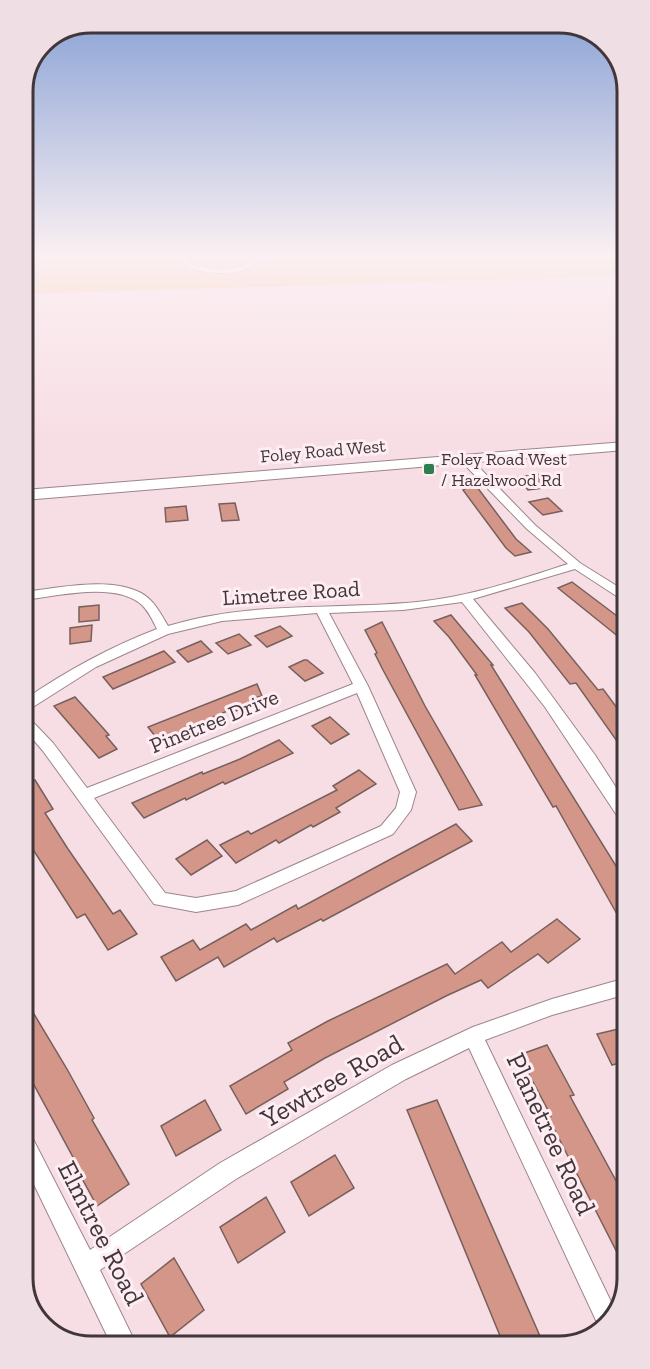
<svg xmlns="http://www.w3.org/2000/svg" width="650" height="1369" font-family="'Zilla Slab',serif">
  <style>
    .green { fill: #f6cba6 }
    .building { fill: #d5968a; stroke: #77605c; stroke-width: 1.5 }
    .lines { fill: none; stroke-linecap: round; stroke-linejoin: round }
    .service-casing { stroke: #9d858b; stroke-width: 5 }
    .minor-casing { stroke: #9d858b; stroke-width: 2 }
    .secondary-casing { stroke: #9d858b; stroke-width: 2 }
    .service { stroke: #fff; stroke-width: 4 }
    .minor { fill: #fff; fill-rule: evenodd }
    .secondary { fill: #fff; fill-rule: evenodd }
    .poi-dot { fill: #2e7f50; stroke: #feedf2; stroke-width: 2 }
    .labels { text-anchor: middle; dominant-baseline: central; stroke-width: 6; stroke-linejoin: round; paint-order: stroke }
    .far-street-label { font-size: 18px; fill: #41373a; stroke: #feedf2 }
    .far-poi-label { font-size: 18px; fill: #41373a; stroke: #feedf2; text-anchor: start }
    .street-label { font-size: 22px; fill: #41373a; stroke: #feedf2 }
    .near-street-label { font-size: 27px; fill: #41373a; stroke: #feedf2 }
    .rim { fill: none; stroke: #41373a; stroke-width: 3 }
  </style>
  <rect width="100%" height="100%" fill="#f7dde4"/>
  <path class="green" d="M23 256H624V276L23 294Z"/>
  <g class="building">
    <path d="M541 474 552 487 528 490 518 477Z"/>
    <path d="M474 483 516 539 531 552 515 556 506 548 463 490Z"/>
    <path d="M548 498 562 511 543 515 529 502Z"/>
    <path d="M235 503 239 520 222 521 219 504Z"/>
    <path d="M186 506 188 520 166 522 165 508Z"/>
    <path d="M572 582 625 622V642L558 588Z"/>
    <path d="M522 603 548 629 598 690 603 689 626 720V754L576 683 570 684 529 632 505 608Z"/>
    <path d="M99 605V620L79 622V607Z"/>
    <path d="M451 615 493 665H491L626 882V930L556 806 553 807 475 675H477L449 637 434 621Z"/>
    <path d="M382 622 425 706 482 805 459 810 383 670 375 654 377 653 365 630Z"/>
    <path d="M92 625 91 641 70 644V628Z"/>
    <path d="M280 626 292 636 267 647 255 636Z"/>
    <path d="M239 634 251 645 228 654 216 643Z"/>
    <path d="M201 641 212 652 188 662 177 651Z"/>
    <path d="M164 651 175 662 113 689 103 677Z"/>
    <path d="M304 660H307L323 673 305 681 289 667Z"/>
    <path d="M257 684 262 696 258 697 260 699 236 711 234 708 159 741 148 727Z"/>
    <path d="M75 697 103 728 109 735 106 736 117 749 99 758 54 706Z"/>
    <path d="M330 717 349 734 331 744 312 726Z"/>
    <path d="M279 740 293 753 225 784 223 782 186 800 185 798 144 818 132 803 202 772 203 774 240 759Z"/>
    <path d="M359 770 376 784 336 808 340 812 313 827 311 825 279 843 276 840 236 863 220 845 248 831 251 834 337 790 333 786Z"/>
    <path d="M35 780 53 809 45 813 68 849 113 914 120 910 137 934 108 950 85 914 77 918 25 837V784Z"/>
    <path d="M456 824 472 841 323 921 321 919 277 942 274 938 224 967 218 957 176 981 161 957 193 940 200 950 246 924 251 930 296 905 298 909Z"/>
    <path d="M207 840 222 856 191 875 176 859Z"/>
    <path d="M557 919 580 939 548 963 538 954 488 988 481 980 446 996 325 1058 284 1082 288 1089 246 1114 230 1086 292 1050 288 1043 328 1021 447 964 455 974 502 942 511 952Z"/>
    <path d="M25 999 67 1069 94 1118 92 1120 129 1184 97 1206 73 1162 75 1161 26 1070Z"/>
    <path d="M627 1027V1061L612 1065 597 1034Z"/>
    <path d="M547 1045 574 1095 570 1096 627 1201V1272L548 1117 551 1116 519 1055Z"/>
    <path d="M205 1100 221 1130 176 1156 161 1126Z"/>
    <path d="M437 1100 466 1167 543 1343H503L407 1110Z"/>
    <path d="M335 1155 354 1188 309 1216 291 1182Z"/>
    <path d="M266 1197 285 1232 238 1263 220 1227Z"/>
    <path d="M174 1258 204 1310 170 1337 141 1284Z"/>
  </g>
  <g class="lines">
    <defs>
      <path id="service" d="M183 256 188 266C211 272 244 277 260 256"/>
      <g id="minor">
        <path d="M465 456 469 457 535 525 580 563 625 591V600L621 599 575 569 473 599 535 673 595 755 626 803V822L620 820 545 707 462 602 403 610 329 613 368 686 416 792 411 810 393 834 238 905 196 912 154 904 43 751 25 730V717L30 719 53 743 87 788 353 684 317 613 222 621 168 634 96 667 25 712 24 700C66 671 110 647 157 629 153 621 149 612 142 605 116 581 57 596 24 600V592C58 588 110 576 141 593 154 600 161 614 168 626 249 601 333 610 417 602 469 597 518 580 568 564L527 529 461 461 460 459ZM357 693 400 792 396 808 381 826 236 891 196 898 165 893 94 798Z"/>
        <path d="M626 978 627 994 552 1015 485 1040 616 1312 613 1319 600 1329 469 1048 406 1079 236 1179 100 1270 137 1346H112L26 1168V1136L33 1139 90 1250 220 1163 392 1065 473 1027 552 999Z"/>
      </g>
      <path id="secondary" d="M625 442V450L24 500V490Z"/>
    </defs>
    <use href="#service" class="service-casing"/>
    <use href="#minor" class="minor-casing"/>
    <use href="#secondary" class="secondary-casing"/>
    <use href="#service" class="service"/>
    <use href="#minor" class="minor"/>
    <use href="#secondary" class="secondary"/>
  </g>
  <linearGradient id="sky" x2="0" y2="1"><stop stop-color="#86a0d4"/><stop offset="0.57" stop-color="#fbf0f3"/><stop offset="1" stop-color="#fbf0f3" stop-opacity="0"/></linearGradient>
  <rect width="650" height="448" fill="url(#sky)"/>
  <rect class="poi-dot" x="423" y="463" width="12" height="12" rx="3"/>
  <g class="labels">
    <g class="far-street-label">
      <text transform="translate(323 451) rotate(-5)">Foley Road West</text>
    </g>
    <g class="far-poi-label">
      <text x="441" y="459">Foley Road West<tspan x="441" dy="21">/ Hazelwood Rd</tspan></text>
    </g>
    <g class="street-label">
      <text transform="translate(291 593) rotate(-4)">Limetree Road</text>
      <text transform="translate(214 721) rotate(-22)">Pinetree Drive</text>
    </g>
    <g class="near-street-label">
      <text transform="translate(332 1081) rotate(-30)">Yewtree Road</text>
      <text transform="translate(551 1134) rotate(65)">Planetree Road</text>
      <text transform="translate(101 1233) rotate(63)">Elmtree Road</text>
    </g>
  </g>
  <path d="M0 0H650V1369H0ZM91 33H559A58 58 0 0 1 617 91V1278A58 58 0 0 1 559 1336H91A58 58 0 0 1 33 1278V91A58 58 0 0 1 91 33Z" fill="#efdee3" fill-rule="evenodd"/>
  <path class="rim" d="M91 33H559A58 58 0 0 1 617 91V1278A58 58 0 0 1 559 1336H91A58 58 0 0 1 33 1278V91A58 58 0 0 1 91 33Z"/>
</svg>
